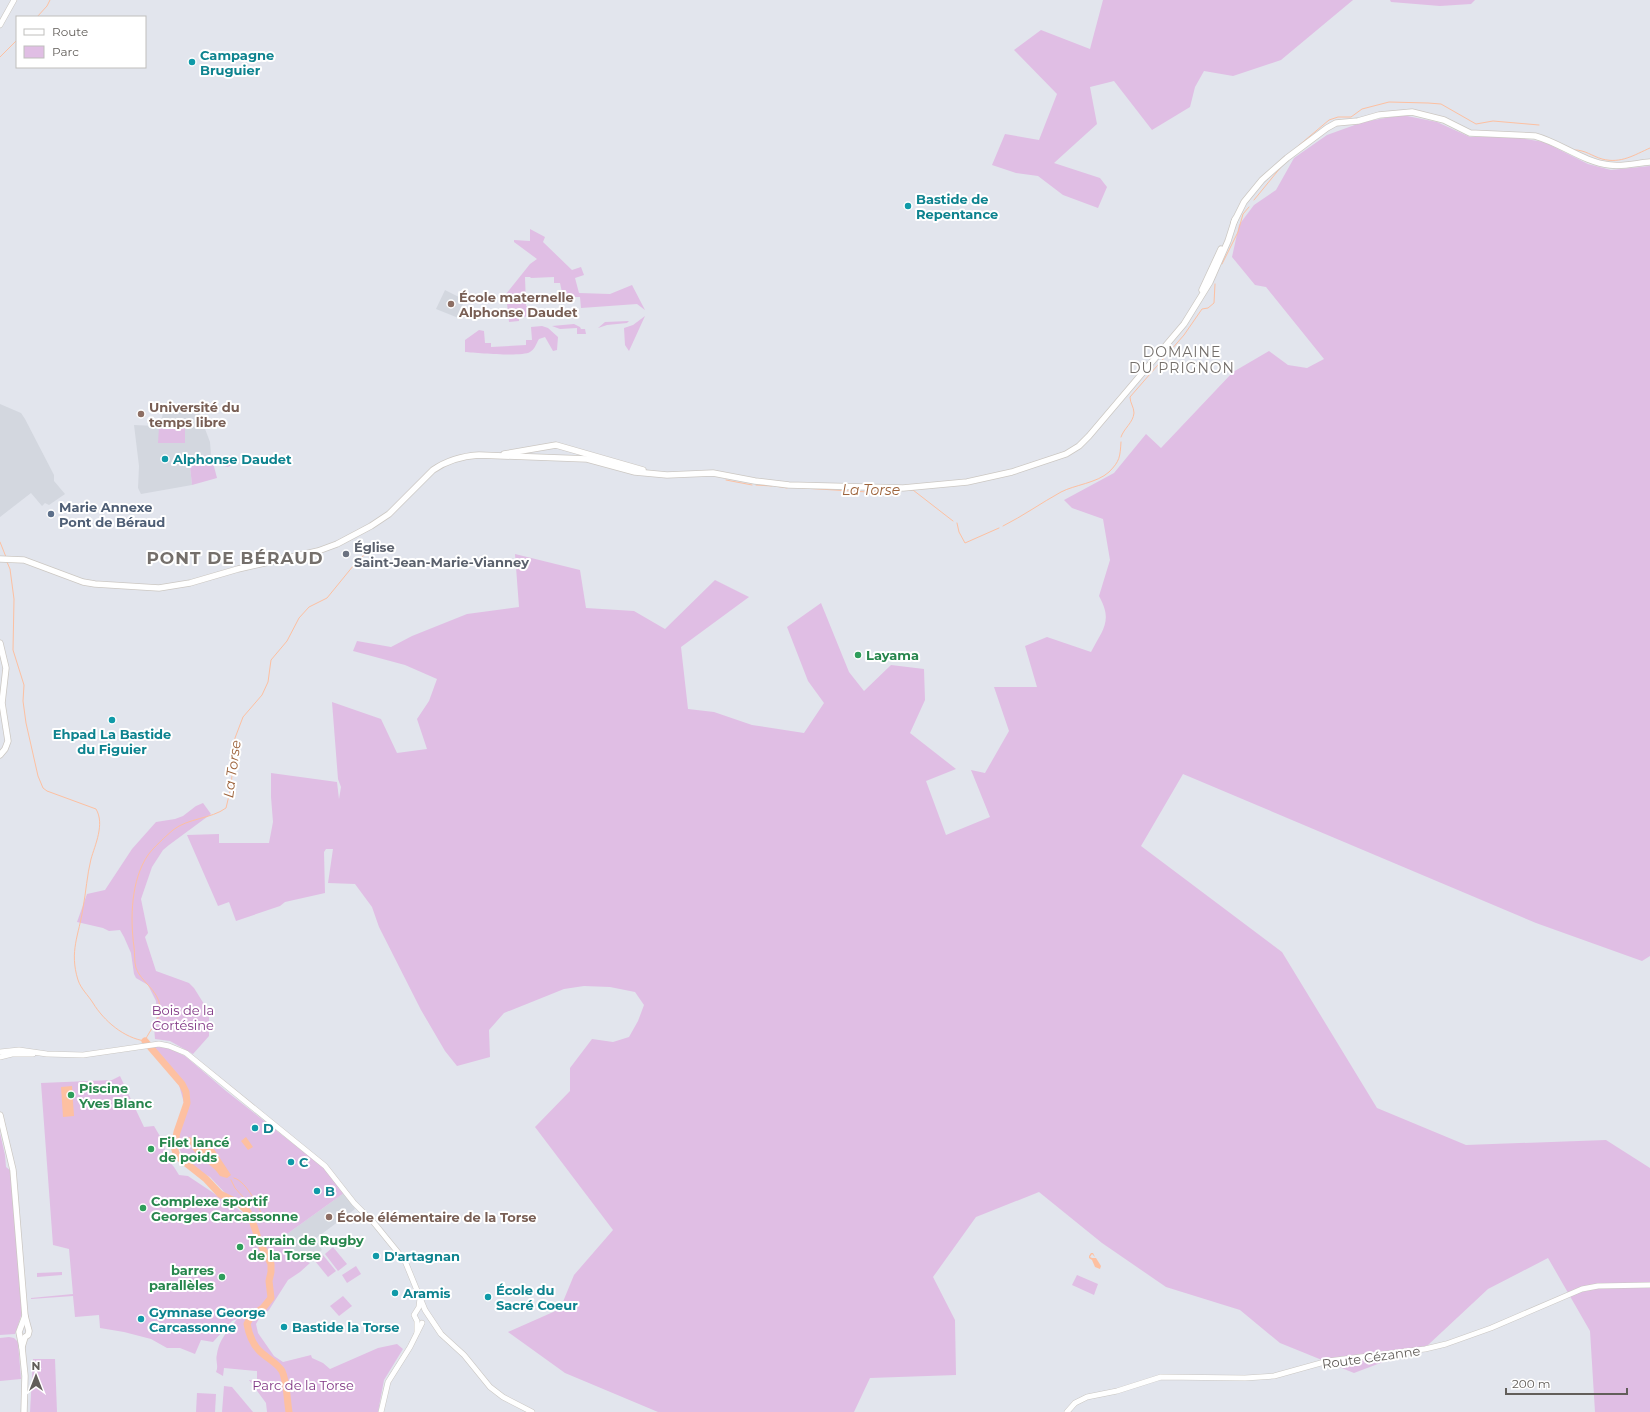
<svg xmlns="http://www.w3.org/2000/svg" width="1650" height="1412" font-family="Montserrat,sans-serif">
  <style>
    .education { fill: #d3d7df }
    .green { fill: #e0bee4 }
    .water { fill: #fdc0a1 }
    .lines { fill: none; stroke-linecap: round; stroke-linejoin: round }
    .stream { stroke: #fdc0a1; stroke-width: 1 }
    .river { stroke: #fdc0a1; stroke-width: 7 }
    .tertiary-casing { stroke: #cac7c3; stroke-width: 6 }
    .secondary-casing { stroke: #ccc8c3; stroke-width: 7 }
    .tertiary { stroke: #fff; stroke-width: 5 }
    .secondary { stroke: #fff; stroke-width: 5.5 }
    .culture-dot { fill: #0f9aa8; stroke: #fff; stroke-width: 1.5 }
    .education-dot { fill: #8d6e63; stroke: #fff; stroke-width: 1.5 }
    .service-dot { fill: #5c6f8a; stroke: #fff; stroke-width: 1.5 }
    .worship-dot { fill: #6b7280; stroke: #fff; stroke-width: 1.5 }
    .leisure-dot { fill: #2e9e5b; stroke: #fff; stroke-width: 1.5 }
    .labels { text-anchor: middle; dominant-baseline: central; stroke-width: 4; stroke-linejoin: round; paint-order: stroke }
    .culture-label { font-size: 13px; font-weight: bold; fill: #0d838f; stroke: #fff; text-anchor: start }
    .education-label { font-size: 13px; font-weight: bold; fill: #785e54; stroke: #fff; text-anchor: start }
    .service-label { font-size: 13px; font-weight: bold; fill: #4e5e75; stroke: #fff; text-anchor: start }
    .worship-label { font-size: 13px; font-weight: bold; fill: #5b616d; stroke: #fff; text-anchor: start }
    .leisure-label { font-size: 13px; font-weight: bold; fill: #27864d; stroke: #fff; text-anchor: start }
    .park-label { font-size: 13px; fill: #813785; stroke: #fff }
    .street-label { font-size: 13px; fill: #625e5a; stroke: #fff }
    .neighbourhood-label { font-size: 14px; letter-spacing: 1px; fill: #746f6b; stroke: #fff }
    .water-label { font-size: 14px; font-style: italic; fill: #9d633b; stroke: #fff }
    .district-label { font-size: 17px; font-weight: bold; letter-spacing: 1px; fill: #746f6b; stroke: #fff }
  </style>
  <rect width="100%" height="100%" fill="#e2e5ed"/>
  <g class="education">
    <path d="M445 290 465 300 461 308 465 311 461 319 436 309Z"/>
    <path d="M0 404 21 413 25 419 54 475V481L65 494 49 505 45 503 42 506 31 493 0 517Z"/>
    <path d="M163 412 199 413 210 442 211 455 189 458 192 485 141 494 138 488 139 466 134 425 156 426 161 423Z"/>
    <path d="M344 1193 355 1209 315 1239 322 1250 305 1260 297 1257 291 1249 287 1234Z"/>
  </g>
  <g class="green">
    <path d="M1103 0H1353L1281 60 1233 76 1204 71 1195 87 1190 107 1152 130 1114 81 1090 87 1097 124 1054 163 1100 178 1107 187 1098 208 1063 195 1038 176 1016 173 992 165 1005 134 1039 140 1057 94 1014 50 1041 30 1090 49Z"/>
    <path d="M1390 0H1475L1471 4 1440 6 1391 2Z"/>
    <path d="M1402 115 1437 122 1470 137 1507 136 1544 142 1588 164 1611 170 1650 166V956L1642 961 1536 923 1183 774 1141 846 1282 952 1377 1108 1466 1145 1606 1140 1650 1168V1412H1595L1590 1331 1548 1258 1488 1289 1428 1345 1354 1373 1280 1343 1240 1310 1166 1287 1102 1243 1039 1192 976 1217 933 1277 955 1320 956 1375 870 1378 854 1412H658L565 1373 508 1332 560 1309 574 1275 613 1230 535 1127 570 1091V1068L592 1039 613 1042 629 1037 638 1021 644 1005 635 992 610 987 584 986 564 989 504 1013 489 1030 490 1057 457 1066 445 1051 421 1010 379 927 372 907 355 884 328 883 333 849H326L324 852 325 893 285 902 280 906 236 921 229 902 218 906 187 835 219 834V843H269L273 822 271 797V773L337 782 339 799 341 787 338 779 332 702 381 719 397 753 427 749 417 719 429 701 437 679 405 665 353 651 357 641 391 647 412 636 467 614 519 607 515 554 580 570 586 608 634 611 665 629 715 580 749 597 681 647 688 709 714 712 752 725 804 733 824 703 808 681 787 627 821 603 849 672 864 691 891 665 924 669 925 700 910 733 956 769 926 781 946 835 990 817 971 770 985 773 1009 731 994 687H1037L1025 646 1047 637 1091 652C1103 629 1113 621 1099 596L1110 560 1103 519 1072 508 1064 500 1114 473 1146 434 1161 448 1233 372 1269 351 1288 365 1307 368 1324 359 1266 287 1255 285 1232 257 1239 225 1254 205 1276 190 1294 158 1327 135 1363 122Z"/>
    <path d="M530 229 545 237 543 242 572 270 581 267 584 275 575 278 579 293 610 294 632 285 645 310 637 304 581 308 580 297H563L560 283H554V277L531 278 530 277H525L526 306H532L535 315 519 318V321L509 322 506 294 530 264 537 259 514 242V240L530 241Z"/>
    <path d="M645 316 629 351 625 345 624 328 633 325Z"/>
    <path d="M629 321 627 323 607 325 598 328 605 322Z"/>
    <path d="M574 324 580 327 581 329H585L586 334H577V328L560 329 552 326Z"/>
    <path d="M542 326 548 328 558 337 557 350 553 351 545 337 539 339C536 344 535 349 530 352 522 357 477 353 465 352V340L479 330 484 331 485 343H491V347L526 345V340H532L531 327Z"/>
    <path d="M162 424 185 425V443H158L159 427Z"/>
    <path d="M211 455 217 478 192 485 189 458Z"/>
    <path d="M233 455 239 459 228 467 223 466 220 460 222 458Z"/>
    <path d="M203 803 211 814 169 845 163 850 152 867 141 899 148 933 145 937 156 971 189 983 194 988 209 1012V1036L193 1054 170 1041 155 1039 154 1027 157 1015 156 1001 148 985 136 978 134 974 131 953 124 937 120 930 109 931 103 928 77 922 87 894 105 890 132 849 156 822 175 819 183 816 196 806Z"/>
    <path d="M148 1046 168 1048 185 1056 226 1091 324 1168 344 1193 287 1234 291 1249 297 1257 310 1263 300 1272 288 1280 274 1302 269 1310 260 1317 256 1324 258 1333 274 1356 283 1362 311 1355 312 1358 323 1363 330 1369 378 1348 397 1344 403 1349 384 1380 378 1412H267L266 1403 249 1380 257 1381V1371L224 1368 223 1376 216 1372C219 1365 215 1361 217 1354 220 1337 228 1332 237 1319L232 1321 213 1342 201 1340 195 1354 180 1348H167L151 1339 124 1332 100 1328 99 1315 75 1317 73 1296 31 1299V1298L73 1294 69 1249 53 1245 41 1083 112 1080 120 1076 144 1127 154 1126 164 1143 166 1158 174 1167 179 1175 188 1176 245 1214 210 1177 187 1165 175 1140 186 1110 179 1085Z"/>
    <path d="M0 1133 5 1155 6 1167 11 1171 22 1313 15 1334 0 1335Z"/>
    <path d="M333 1247 347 1264 338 1271 325 1254Z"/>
    <path d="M323 1255 336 1271 328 1277 315 1261Z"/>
    <path d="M356 1266 361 1274 347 1283 342 1275Z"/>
    <path d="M62 1272V1275L37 1277V1273Z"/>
    <path d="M1077 1275 1098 1284 1094 1295 1072 1285Z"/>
    <path d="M343 1296 352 1306 339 1316 330 1306Z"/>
    <path d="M9 1337 14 1338 18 1342 21 1379 0 1381V1338Z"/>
    <path d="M33 1359H55L57 1412H30Z"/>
    <path d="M224 1386 232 1387 253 1412H222Z"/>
    <path d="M197 1393 216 1394 215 1412H196Z"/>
  </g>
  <g class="water">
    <path d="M72 1086 74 1116 63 1117 61 1087Z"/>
    <path d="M189 1137 212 1146 231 1175 227 1178 220 1176C212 1162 189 1156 189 1137Z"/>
    <path d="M246 1137 253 1147 248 1150 241 1141Z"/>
    <path d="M1091 1253H1093L1095 1257 1092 1254 1090 1257 1092 1258H1096L1101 1266 1100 1269 1095 1267 1092 1260 1089 1258V1256Z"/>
  </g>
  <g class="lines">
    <g class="stream">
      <path d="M37 17 47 6 50 0"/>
      <path d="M0 57 17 40"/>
      <path d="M1297 147 1329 120 1338 117H1351L1362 109 1389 102 1428 103 1441 104 1476 124 1493 121 1539 125"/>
      <path d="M1575 150C1585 150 1592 156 1602 159 1621 164 1634 155 1650 148"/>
      <path d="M1254 200 1281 167"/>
      <path d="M1222 264 1238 232 1243 214 1249 207"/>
      <path d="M1121 437C1124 428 1133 423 1134 413 1134 407 1130 403 1130 397L1184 335 1202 309 1208 308 1214 303 1215 284"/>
      <path d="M726 480 752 485"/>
      <path d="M756 485 772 486"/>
      <path d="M775 486 787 488"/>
      <path d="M802 488 868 492 913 490 953 521"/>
      <path d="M957 523 959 532 965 543 999 528"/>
      <path d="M1003 526C1023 516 1041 503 1061 492 1074 485 1097 483 1109 472 1120 461 1120 457 1121 442"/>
      <path d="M0 542 6 557"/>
      <path d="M7 562 10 569 14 599 13 650 24 685 23 701 26 723 38 776 43 788 47 791 96 809C105 824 95 845 91 859 87 875 86 892 83 908 79 935 69 951 78 980 81 989 88 995 93 1003 104 1021 124 1038 145 1041 150 1028 161 1021 160 1006 158 990 141 982 136 968 134 961 135 954 134 947 130 918 131 880 148 855 153 848 166 836 173 830 188 818 211 819 226 808L231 787 235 738 243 717 262 695 268 682 271 660 287 641 299 618 309 607 327 598 358 560 378 544"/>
      <path d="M234 1178C247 1181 260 1210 265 1221"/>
      <path d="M231 1180 235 1188 244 1198"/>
    </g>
    <path class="river" d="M145 1041 182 1084 186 1092 187 1103 177 1132 174 1147 177 1156 206 1179 220 1194 240 1204 248 1212 252 1220 259 1241 271 1264V1272L269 1281 271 1298 263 1308 251 1316 247 1324C249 1335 254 1347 263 1354 270 1360 278 1364 282 1371 287 1381 287 1401 289 1412"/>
    <defs>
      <g id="tertiary">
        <path d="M0 25 14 0"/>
        <path d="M0 1052 19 1050 47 1054 83 1055 159 1044 169 1046 186 1053 325 1166 354 1203 371 1220"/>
        <path d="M0 1057 12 1054H33"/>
        <path d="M370 1218 405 1261 425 1310 441 1334 464 1355 490 1387 503 1397 532 1412"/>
        <path d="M417 1332V1321L414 1315 419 1307 420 1298"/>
        <path d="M381 1412 388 1382 410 1347 422 1323"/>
        <path d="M1067 1412 1075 1403 1087 1397 1117 1391 1161 1377 1245 1378 1274 1376 1328 1361 1425 1349 1446 1344 1491 1328 1582 1289 1598 1286 1650 1285"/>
      </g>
      <g id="secondary">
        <path d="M1234 222 1244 202 1262 180 1287 158 1327 128 1336 123 1358 121 1379 115 1412 112 1444 120 1470 133 1535 136C1561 143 1583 162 1610 165 1623 167 1637 163 1650 162"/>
        <path d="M1202 290 1221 249"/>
        <path d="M504 454 556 445 643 470"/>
        <path d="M0 559 24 560 83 582 95 584 159 588 190 583 238 569 318 551 337 544 371 526 389 514 433 470C446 461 463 456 479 455L587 459 635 472 667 475 713 473 755 481 789 485 903 488 967 482 1012 472 1066 454 1079 446 1089 436 1184 324 1210 282 1228 241 1235 219"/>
        <path d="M0 643 6 668 2 703 8 741 5 749 0 755"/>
        <path d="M0 1115 13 1170 25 1316 29 1331 28 1335 25 1337 22 1347"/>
        <path d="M24 1412 25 1376 22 1347 19 1332 25 1316"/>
      </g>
    </defs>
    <use href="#tertiary" class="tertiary-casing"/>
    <use href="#secondary" class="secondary-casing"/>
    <use href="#tertiary" class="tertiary"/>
    <use href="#secondary" class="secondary"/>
  </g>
  <g class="culture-dot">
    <circle cx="192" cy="62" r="4"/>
    <circle cx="908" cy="206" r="4"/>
    <circle cx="165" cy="459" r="4"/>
    <circle cx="112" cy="720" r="4"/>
    <circle cx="255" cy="1128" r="4"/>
    <circle cx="291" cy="1162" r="4"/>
    <circle cx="317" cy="1191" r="4"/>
    <circle cx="376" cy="1256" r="4"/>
    <circle cx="395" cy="1293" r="4"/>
    <circle cx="488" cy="1297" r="4"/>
    <circle cx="141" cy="1319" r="4"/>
    <circle cx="284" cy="1327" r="4"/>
  </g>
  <g class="education-dot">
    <circle cx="451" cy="304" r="4"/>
    <circle cx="141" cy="414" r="4"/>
    <circle cx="329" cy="1217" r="4"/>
  </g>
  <circle class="service-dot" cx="51" cy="514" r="4"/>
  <circle class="worship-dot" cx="346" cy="554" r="4"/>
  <g class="leisure-dot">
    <circle cx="858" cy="655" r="4"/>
    <circle cx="71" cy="1095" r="4"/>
    <circle cx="151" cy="1149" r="4"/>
    <circle cx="143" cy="1208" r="4"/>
    <circle cx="240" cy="1247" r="4"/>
    <circle cx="222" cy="1277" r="4"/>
  </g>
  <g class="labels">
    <g class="culture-label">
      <text x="200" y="55">Campagne<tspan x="200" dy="15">Bruguier</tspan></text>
      <text x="916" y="199">Bastide de<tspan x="916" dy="15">Repentance</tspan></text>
      <text x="173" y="459">Alphonse Daudet</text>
      <text x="112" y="734" text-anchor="middle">Ehpad La Bastide<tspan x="112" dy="15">du Figuier</tspan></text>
      <text x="263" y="1128">D</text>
      <text x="299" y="1162">C</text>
      <text x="325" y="1191">B</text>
      <text x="384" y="1256">D'artagnan</text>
      <text x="496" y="1290">École du<tspan x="496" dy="15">Sacré Coeur</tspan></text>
      <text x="403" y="1293">Aramis</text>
      <text x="149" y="1312">Gymnase George<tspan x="149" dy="15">Carcassonne</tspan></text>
      <text x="292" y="1327">Bastide la Torse</text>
    </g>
    <g class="education-label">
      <text x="459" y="297">École maternelle<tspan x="459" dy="15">Alphonse Daudet</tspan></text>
      <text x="149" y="407">Université du<tspan x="149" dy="15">temps libre</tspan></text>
      <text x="337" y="1217">École élémentaire de la Torse</text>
    </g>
    <g class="service-label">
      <text x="59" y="507">Marie Annexe<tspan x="59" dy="15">Pont de Béraud</tspan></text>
    </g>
    <g class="worship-label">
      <text x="354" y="547">Église<tspan x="354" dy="15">Saint-Jean-Marie-Vianney</tspan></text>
    </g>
    <g class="leisure-label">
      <text x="866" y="655">Layama</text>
      <text x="79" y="1088">Piscine<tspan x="79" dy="15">Yves Blanc</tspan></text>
      <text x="159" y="1142">Filet lancé<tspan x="159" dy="15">de poids</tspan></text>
      <text x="151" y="1201">Complexe sportif<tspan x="151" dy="15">Georges Carcassonne</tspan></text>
      <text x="248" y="1240">Terrain de Rugby<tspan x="248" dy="15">de la Torse</tspan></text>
      <text x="214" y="1270" text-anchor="end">barres<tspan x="214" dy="15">parallèles</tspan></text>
    </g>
    <g class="park-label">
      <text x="183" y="1010">Bois de la<tspan x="183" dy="15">Cortésine</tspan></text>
      <text x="303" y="1385">Parc de la Torse</text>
    </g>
    <g class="street-label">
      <text transform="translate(1371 1357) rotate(-8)">Route Cézanne</text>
    </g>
    <g class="neighbourhood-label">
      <text x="1182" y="352">DOMAINE<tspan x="1182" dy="16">DU PRIGNON</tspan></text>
    </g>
    <g class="water-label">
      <text x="871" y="490">La Torse</text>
      <text transform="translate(232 769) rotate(-82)">La Torse</text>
    </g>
    <g class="district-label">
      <text x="235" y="558">PONT DE BÉRAUD</text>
    </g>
  </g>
  <rect x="16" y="16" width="130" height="52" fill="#ffffff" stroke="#c0bfbd"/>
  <rect x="24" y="29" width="20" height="6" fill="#ffffff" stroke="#c0bfbd"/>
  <text x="52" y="36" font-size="12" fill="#625e5a">Route</text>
  <rect x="24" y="46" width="20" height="12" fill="#e0bee4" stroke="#c0bfbd"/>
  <text x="52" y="56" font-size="12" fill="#625e5a">Parc</text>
  <g transform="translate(36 1376)" stroke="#ffffff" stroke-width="3" paint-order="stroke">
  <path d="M0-3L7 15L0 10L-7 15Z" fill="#625e5a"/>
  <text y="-6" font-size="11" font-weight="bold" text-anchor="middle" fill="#625e5a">N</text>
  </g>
  <path d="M1506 1388v6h121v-6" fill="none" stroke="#625e5a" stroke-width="2"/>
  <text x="1512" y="1388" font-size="12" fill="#625e5a" stroke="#ffffff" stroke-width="3" paint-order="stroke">200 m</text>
</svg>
